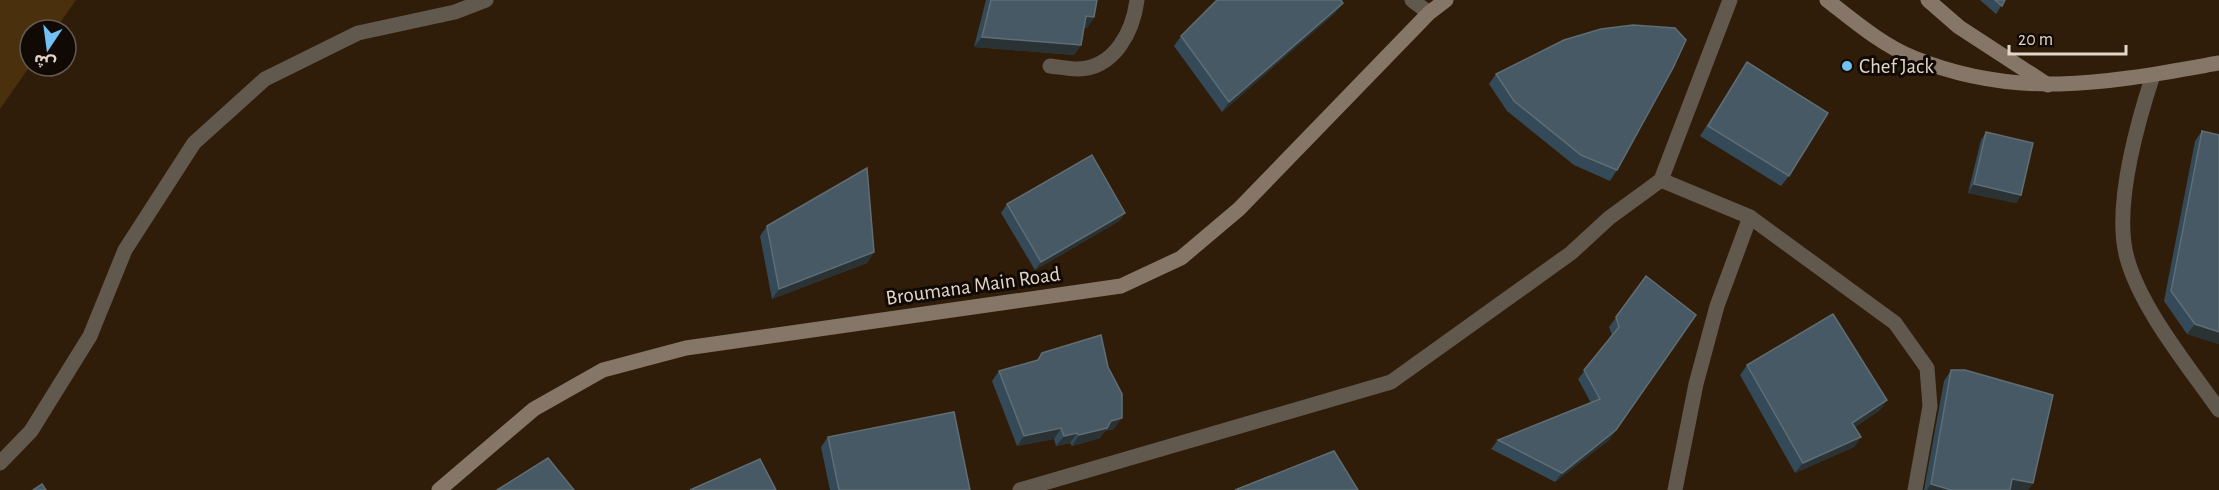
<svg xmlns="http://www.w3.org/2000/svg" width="2219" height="490" font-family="'Alegreya Sans','Noto Sans Arabic',sans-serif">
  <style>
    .green { fill: #4b300e }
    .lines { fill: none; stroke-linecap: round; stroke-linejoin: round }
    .minor { stroke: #61584e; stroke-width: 15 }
    .secondary { stroke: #857667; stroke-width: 15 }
    .wall { fill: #344a58 }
    .shaded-wall { fill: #2a3234 }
    .building { fill: #475965; stroke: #5f6d74; stroke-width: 1.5 }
    .poi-dot { fill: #71c1f5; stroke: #110903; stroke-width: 2 }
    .labels { text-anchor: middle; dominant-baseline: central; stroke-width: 6; stroke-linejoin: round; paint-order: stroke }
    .poi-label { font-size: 21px; fill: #e2d5c9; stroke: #110903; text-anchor: start }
    .street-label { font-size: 21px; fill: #e2d5c9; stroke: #110903 }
  </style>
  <rect width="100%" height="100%" fill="#2f1d09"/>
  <path class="green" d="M0 0H76L55 30H30V66L0 109Z"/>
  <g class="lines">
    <g class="minor">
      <path d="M1412 0 1429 13"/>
      <path d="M1050 66C1059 67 1069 69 1078 69 1115 68 1133 31 1137 0"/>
      <path d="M2153 75C2137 124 2113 208 2127 258 2141 309 2189 367 2219 410"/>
      <path d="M1661 180 1750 217 1895 323 1927 368 1930 406 1915 490"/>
      <path d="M0 463 31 431 90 336 125 250 194 143 265 79 358 33 455 12 486 0"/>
      <path d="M1020 490 1391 382 1571 253 1609 218 1661 180 1730 0"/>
      <path d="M1675 490 1696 384 1717 306 1750 217"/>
    </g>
    <g class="secondary">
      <path d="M1827 0C1854 21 1882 45 1914 58 2020 101 2111 82 2219 63"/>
      <path d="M1928 0 1959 27 2048 85"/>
      <path d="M439 490 534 409 603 370 686 348 1121 286 1181 258 1239 209 1429 13 1446 0"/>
    </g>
  </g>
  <g class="wall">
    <path d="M986 0H1097L1094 17 1087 28 1084 27 1081 45 1074 55 974 47Z"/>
    <path d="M1980 0H2005L1996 14Z"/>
    <path d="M1343 3 1335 13 1222 112 1174 46 1181 36Z"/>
    <path d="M1747 62 1789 176 1781 186 1700 136Z"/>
    <path d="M1496 74 1617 170 1610 181 1574 165 1507 111 1489 84Z"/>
    <path d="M2202 131 2219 135V344L2187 334 2164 301 2195 141Z"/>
    <path d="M1986 132 2021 195 2016 203 1968 193 1981 140Z"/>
    <path d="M1007 204 1125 213 1119 221 1035 270 1001 213Z"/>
    <path d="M767 226 874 252 867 263 772 299 760 236Z"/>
    <path d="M1646 276 1696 315 1609 440 1555 482 1491 449 1498 440 1591 403 1578 379 1612 335 1609 327Z"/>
    <path d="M1747 365 1887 400 1880 410 1855 427 1861 437 1854 447 1795 473 1740 375Z"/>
    <path d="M1951 370 2033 483 2028 490H1924L1944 381Z"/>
    <path d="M999 371 1114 429 1105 431 1100 438 1072 446 1070 443 1056 446 1054 439 1017 446 992 381Z"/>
    <path d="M828 437 970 490H830L821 447Z"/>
  </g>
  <g class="shaded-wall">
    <path d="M1343 3 1335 13 1222 112 1229 102Z"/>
    <path d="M1086 16 1094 17 1087 28 1079 26Z"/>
    <path d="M982 37 1081 45 1074 55 974 47Z"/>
    <path d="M1974 184 2021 195 2016 203 1968 193Z"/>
    <path d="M1125 213 1119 221 1035 270 1041 262Z"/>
    <path d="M874 252 867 263 772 299 779 289Z"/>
    <path d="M2195 324 2219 332V344L2187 334Z"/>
    <path d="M1887 400 1880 410 1845 434 1852 423Z"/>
    <path d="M1122 418 1114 429 1105 431 1100 438 1072 446 1079 435 1111 421Z"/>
    <path d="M1061 428 1054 439 1017 446 1024 436Z"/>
    <path d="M1616 430 1609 440 1555 482 1562 473Z"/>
    <path d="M1077 433 1070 443 1056 446 1064 436Z"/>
    <path d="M1861 437 1854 447 1795 473 1803 463Z"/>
    <path d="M2012 479 2033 483 2028 490H2005Z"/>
    <path d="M1931 484 1951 490H1927Z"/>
  </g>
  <g class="building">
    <path d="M991 0H1097L1094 17 1086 16 1081 45 982 37Z"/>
    <path d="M1217 0H1341L1343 3 1229 102 1181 36Z"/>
    <path d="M1995 0H2005L2002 6Z"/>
    <path d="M1633 25 1675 28 1686 40 1673 68 1617 170 1581 155 1514 101 1496 74 1564 40 1601 29Z"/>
    <path d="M1747 62 1828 113 1789 176 1708 126Z"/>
    <path d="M2202 131 2219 135V332L2195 324 2171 291Z"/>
    <path d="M1986 132 2033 143 2021 195 1974 184Z"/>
    <path d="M1092 155 1125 213 1041 262 1007 204Z"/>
    <path d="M867 168 874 252 779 289 767 226Z"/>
    <path d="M1646 276 1696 315 1616 430 1562 473 1498 440 1600 399 1584 370 1619 327 1616 317Z"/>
    <path d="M1833 314 1887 400 1852 423 1861 437 1803 463 1747 365Z"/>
    <path d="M1101 335 1108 367 1122 394V418L1111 421 1107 428 1079 435 1077 433 1064 436 1061 428 1024 436 999 371 1038 360 1042 353Z"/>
    <path d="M1951 370H1965L2053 395 2033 483 2012 479 2010 490H1951L1931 484Z"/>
    <path d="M954 412 970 490H839L828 437Z"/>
    <path d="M1334 451 1358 490H1235Z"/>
    <path d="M548 458 574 490H497Z"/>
    <path d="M760 459 776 490H690Z"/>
    <path d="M42 484 46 490H33Z"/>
  </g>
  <circle class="poi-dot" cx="1847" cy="66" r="6"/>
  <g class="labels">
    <g class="poi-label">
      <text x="1859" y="66">Chef Jack</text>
    </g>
    <g class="street-label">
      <text transform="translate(973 286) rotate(-8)">Broumana Main Road</text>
    </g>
  </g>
  <g transform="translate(48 48) rotate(193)"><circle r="28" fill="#110903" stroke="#655b52" stroke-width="1.5"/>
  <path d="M0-4.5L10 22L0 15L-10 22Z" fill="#71c1f5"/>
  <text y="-9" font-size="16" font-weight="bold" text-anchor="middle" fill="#e2d5c9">ش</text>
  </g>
  <path d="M2009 45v9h117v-9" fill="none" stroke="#e2d5c9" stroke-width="3"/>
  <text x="2018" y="45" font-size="18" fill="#e2d5c9" stroke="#110903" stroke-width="4.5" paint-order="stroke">20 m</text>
</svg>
